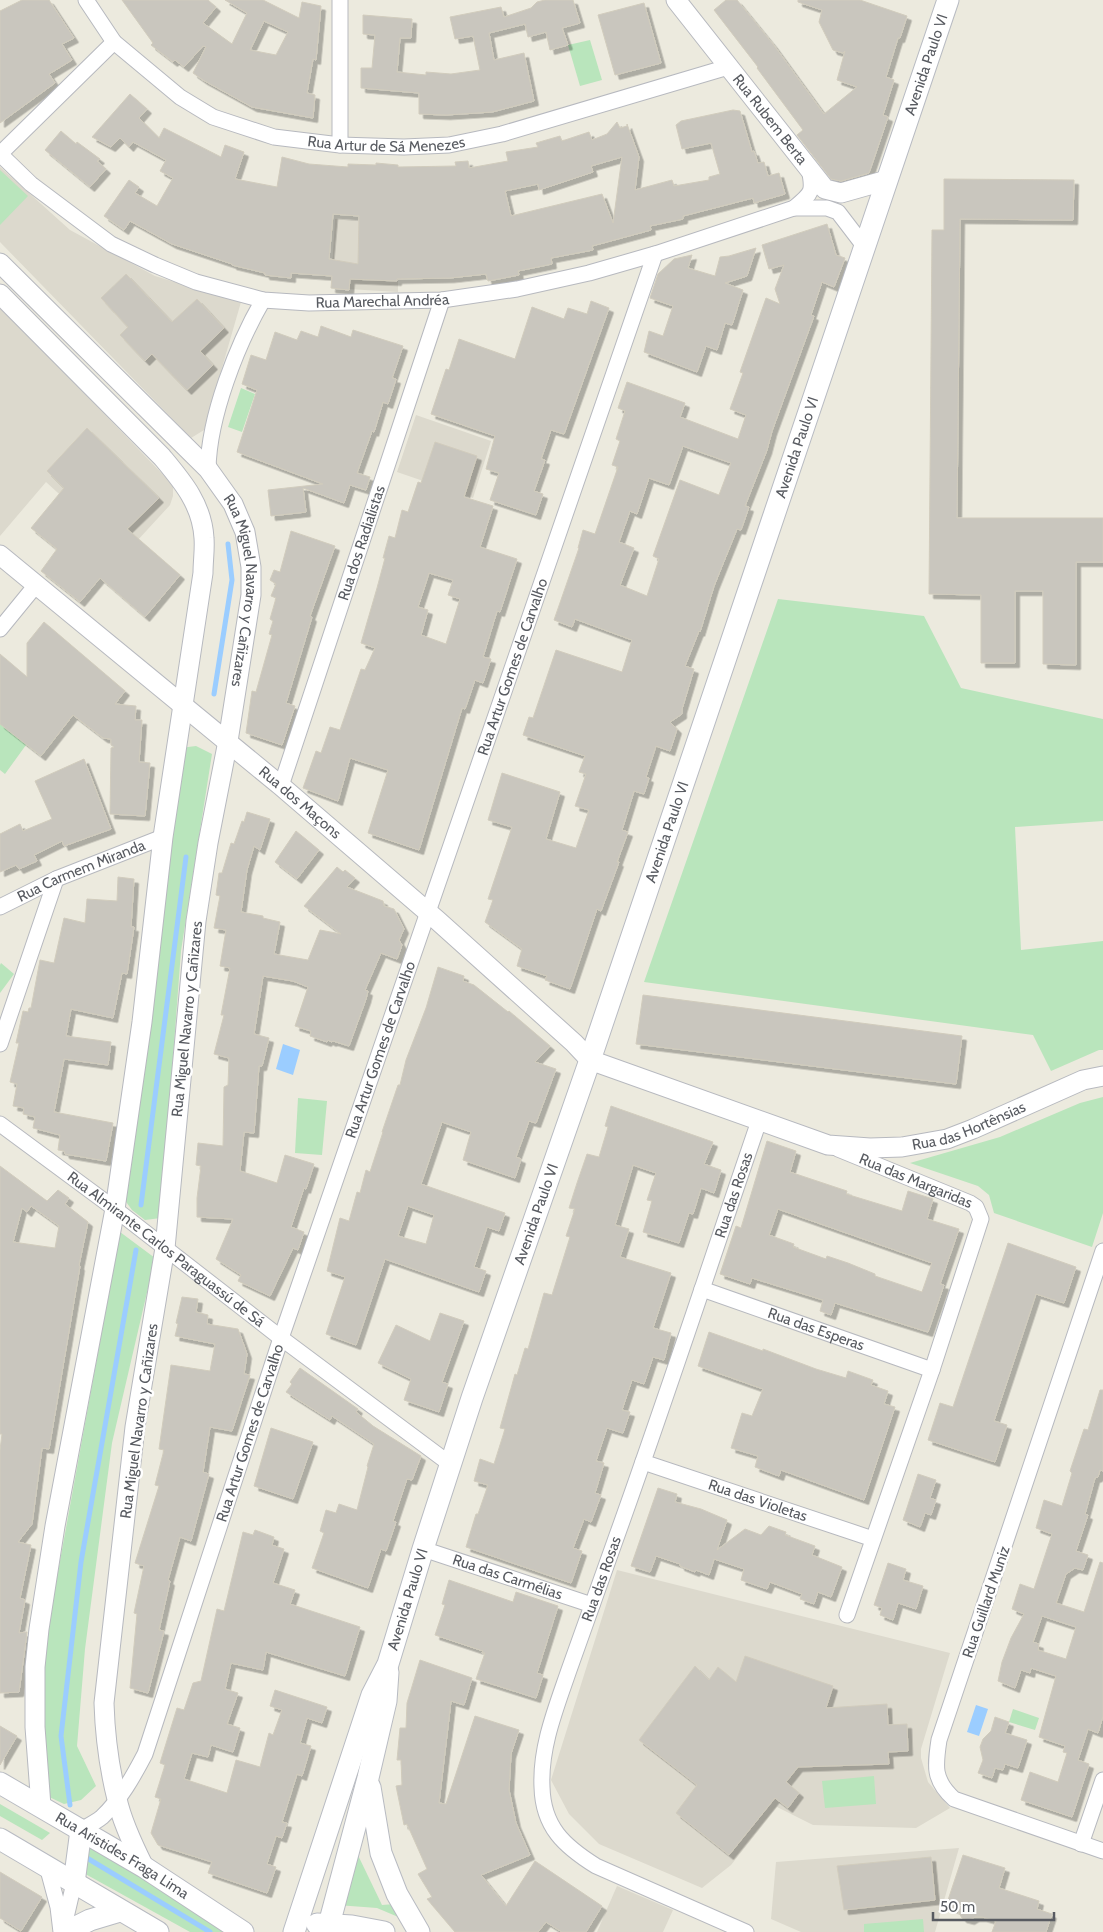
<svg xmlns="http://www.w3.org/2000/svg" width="1103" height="1932" font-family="Cabin,sans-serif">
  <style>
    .education { fill: #dcd9cd }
    .green { fill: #b9e5bc }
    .water { fill: #9bcdff }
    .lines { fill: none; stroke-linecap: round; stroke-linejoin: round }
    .stream { stroke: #9bcdff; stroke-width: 5 }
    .building { fill: #c9c6be; stroke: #d1ccbd; fill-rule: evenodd; filter: url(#shadow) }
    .minor-casing { stroke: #b7b9bf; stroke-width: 17 }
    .tertiary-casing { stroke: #b7b9bf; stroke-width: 21 }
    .secondary-casing { stroke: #b8bbc2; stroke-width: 23 }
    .minor { stroke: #fff; stroke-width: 15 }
    .tertiary { stroke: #fff; stroke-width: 19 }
    .secondary { stroke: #fff; stroke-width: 21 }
    .labels { text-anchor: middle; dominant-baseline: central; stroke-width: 5; stroke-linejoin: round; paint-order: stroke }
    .street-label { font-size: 15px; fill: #585b61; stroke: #fff }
  </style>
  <defs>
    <filter id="shadow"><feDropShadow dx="4.5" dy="4.5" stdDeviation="0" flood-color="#0004"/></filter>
  </defs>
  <rect width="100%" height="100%" fill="#eceade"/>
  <g class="education">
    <path d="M0 167 70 230 155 276 241 302 204 430 191 438 0 242Z"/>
    <path d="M335 219 398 223V292L331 288Z"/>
    <path d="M0 306 173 485V496L170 505 125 554 46 482 0 536Z"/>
    <path d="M416 415 491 441 473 498 397 472Z"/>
    <path d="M617 1570 950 1653 921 1749V1758L928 1782 950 1808 916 1828 813 1825 777 1807 731 1865 702 1888 599 1844 569 1814 551 1780Z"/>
    <path d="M959 1848 935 1932H801L771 1919 776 1862Z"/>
    <path d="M617 1886 673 1910 663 1932H597Z"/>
  </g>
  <g class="green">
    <path d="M590 40 602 80 580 86 568 45Z"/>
    <path d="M0 170 28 196 0 225Z"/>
    <path d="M241 388 255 394 242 432 228 427Z"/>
    <path d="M778 599 924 616 961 688 1103 719V821L1015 827 1021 950 1103 941V1050H1099L1051 1071 1033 1035 644 982Z"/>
    <path d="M10 698 56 737 41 756 26 745 5 774 0 770V711Z"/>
    <path d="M196 746 212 754 181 951 161 1218 145 1220 132 1210 124 1199 180 748Z"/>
    <path d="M1 963 14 974 0 993V965Z"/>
    <path d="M1103 1097V1213L1092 1247 994 1213 989 1195 978 1186 910 1163 1000 1137 1080 1103Z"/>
    <path d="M298 1098 327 1101 322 1155 295 1153Z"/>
    <path d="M120 1232 155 1258 112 1443 85 1649 77 1746 96 1786 81 1800 64 1804 45 1795V1643Z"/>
    <path d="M1013 1709 1039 1718 1035 1730 1009 1722Z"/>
    <path d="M874 1776 876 1804 825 1808 822 1781Z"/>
    <path d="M0 1804 50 1833 42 1840 0 1816Z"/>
    <path d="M90 1839 238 1932H190L80 1871Z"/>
    <path d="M354 1847 382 1905 395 1904 403 1919 377 1908 337 1905Z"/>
    <path d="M923 1919 924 1932H864V1924Z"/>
  </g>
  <g class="water">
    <path d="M283 1044 300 1050 293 1075 276 1069Z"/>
    <path d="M976 1705 988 1709 979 1736 967 1732Z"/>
  </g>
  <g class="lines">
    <g class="stream">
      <path d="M214 694 232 580 228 544"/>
      <path d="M141 1205 186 857"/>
      <path d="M70 1805 61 1736 81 1562 136 1250"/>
      <path d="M82 1855 210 1932"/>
    </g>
  </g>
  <g class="building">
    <path d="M22 0H49L74 38 62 44 72 60 49 74 55 83 0 123V11Z"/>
    <path d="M122 0H208L216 7 203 23 232 44 247 13 225 0H263L299 18 302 2 321 6 316 60 313 59 307 93 315 95 313 118 252 107 203 80 193 73 206 47 203 46 184 67 175 60 173 62 151 45 153 43ZM264 21 288 32 276 55 250 50Z"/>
    <path d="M545 0H573L580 23 562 28 568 45 550 50 546 32 528 37 525 24 489 33 494 60 524 53 534 101 492 112 446 115 419 114V93L361 88V68H372L375 35 363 34V15L412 19 411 38H400L397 72 426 75V72L451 74 480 70 473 36 455 39 450 17 501 7 504 17 531 8 537 2Z"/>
    <path d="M726 0H737L773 44 824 114 857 87 837 80 845 51 843 53 833 50 819 22 822 10 798 2V0H860L907 16 900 38H898L886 77 894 80 883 115 888 117 869 173 841 181 831 179 797 135 803 130 757 68 758 67 714 10Z"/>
    <path d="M644 3 661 63 615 75 598 15Z"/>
    <path d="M130 94 147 109 139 118 159 138 164 128 221 157 225 145 244 152 235 179 277 187 282 157 309 164 348 167V164L376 165V163L398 165V167L456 166 455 162 468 161 469 168 508 161 506 152 538 147 536 143 560 136 562 141 589 132 592 140 607 134 617 122 620 128 627 126V124L639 157 635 190 672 180 674 186 709 180V177L720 174 711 143 682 149 676 125 681 121 733 110 740 111 752 152 754 151 758 163 764 162 768 176 779 173 785 194 754 203 753 198 683 216V219L650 226 651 230 592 246 593 250 551 258 552 264 518 271 519 275 488 281 486 274 450 278 397 279V281L350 279 349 290 331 288 332 276 291 273V278L265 275V273L232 265V264L172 244 130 221 124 230 104 216 129 180 139 187 135 193 157 206 173 178 160 171 166 160 133 142 129 147 120 138 111 147 92 137ZM622 157 613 223 602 194 511 216 505 191 538 184 539 190 593 172 591 166ZM333 214 359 216 358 264 329 259Z"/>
    <path d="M61 131 76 144 77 142 100 159 97 161 106 169 90 187 45 150Z"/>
    <path d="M944 179 1074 180 1073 220 960 219 957 518H1103V562H1076V665L1043 664V591H1015V663H981V595L929 594 932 230H944Z"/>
    <path d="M827 224 836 255 845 258 834 287 822 282 811 315 814 316 772 431 767 450 745 506 749 507 741 530 737 529 714 586 700 632 699 631 685 666 694 669 682 709V714L670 722 677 729 670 751 656 746 646 777 649 778 644 794 634 791 622 830 628 832 617 862H619L601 911 597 909 570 989 545 980 547 976 517 966 522 949 485 922 493 900 488 899 512 827 488 820 502 773 560 792 546 839 576 848 589 810 575 806 586 774 579 772 585 756 523 735 529 717 533 718 556 650 622 672 631 643 632 640 575 619 572 627 554 620 579 548H578L583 530 595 534 618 467 612 465 620 441 616 439 625 411 618 408 627 382 685 403 680 417 738 439 746 415 730 409 743 373 740 372 766 298 780 304 775 289 784 265 769 269 762 245ZM683 446 731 463 719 495 680 480 653 556 659 559 647 596 620 585 634 548 619 542 630 511 637 514 649 478 669 485Z"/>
    <path d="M756 248 747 276 725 283 743 290 732 325 725 323 717 350 706 346 697 372 644 352 649 331 663 336 673 306 650 298 658 274 674 259 692 255 688 268 715 276 720 257 729 256Z"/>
    <path d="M126 274 172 322 197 299 224 328 200 351 213 365 187 390 152 354 145 361 120 335 128 327 101 298Z"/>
    <path d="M591 301 609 308 564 434 551 430 541 459 545 460 534 491 543 494 536 515 490 500 499 473 486 469 495 436 431 414 446 369 449 370 459 339 515 359 532 307 564 319 568 308 587 314Z"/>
    <path d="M321 326 351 337 353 330 403 346 392 378 396 379 388 404 383 402 374 432 372 431 357 473 370 477 366 490 350 485 344 503 303 488 306 512 271 516 268 490 323 484 237 452 257 390 242 384 251 355 266 360 275 332 297 340 301 331 318 337Z"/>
    <path d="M87 428 159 498 127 529 180 575 145 617 100 578 80 602 41 571 57 549 31 528 64 488 47 471Z"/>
    <path d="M435 442 477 456 464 497 493 506 480 547 517 559 500 612 497 611 483 657 491 659 483 683 475 680 465 709 462 708 419 850 368 833 388 770 350 758 338 801 303 788 316 751 321 753 330 727 340 730 361 669 365 670 375 648 361 643 377 588 385 558H383L389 536 395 538 402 510 408 512 418 482 421 483ZM429 573 453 580 448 595 460 599 446 644 421 635 428 610 418 607Z"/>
    <path d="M291 531 335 546 310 616 312 617 286 703 295 706 282 745 246 733 252 691 256 692 272 635 269 634 273 621 270 619 276 598 271 596 276 584 270 580 274 570 280 572Z"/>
    <path d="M44 622 125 691 115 704 136 706 135 720H142L139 762 150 763 145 816 110 814 111 748 114 747 111 745V739L103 738 73 715 41 756 0 724V654L27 677V643Z"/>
    <path d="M84 759 111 829 64 846 62 841 34 855 37 861 19 869 16 865 0 872V834L20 824 23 831 52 819 35 781Z"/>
    <path d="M247 812 270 819 260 850 254 846 247 870 241 912 263 916V918L280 922 274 954 308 960 320 930 341 934 304 906 337 867 343 872 345 870 355 878 347 887 383 901 384 906 394 909 404 929 399 940 402 945 397 959 381 953 365 990 368 991 366 999 349 1046 333 1041 332 1042 328 1040 327 1042 310 1036 311 1031 295 1026 308 987 293 981 263 976 254 1034 269 1038 262 1066H259L254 1133 244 1132 240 1171 277 1183 285 1155 314 1164 306 1189 304 1188 291 1227 304 1232 298 1250 293 1248 270 1296 238 1281 241 1275 216 1259 233 1219 197 1217V1198L201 1166 196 1165 198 1143 223 1146 224 1087 228 1085 229 1058 214 1054 224 1015H221L230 968 220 966 226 930 214 928 220 896 216 895 219 873H222L231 843 234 844 242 821 244 822Z"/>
    <path d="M296 831 319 850 297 879 275 862Z"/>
    <path d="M118 877 134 879 131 927H134L127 974 122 973 113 1018 71 1009 66 1036 111 1042 108 1065 64 1059 54 1112 113 1123 106 1161 65 1154 64 1151 58 1150 60 1135 33 1128 35 1117 23 1114 24 1108 13 1106 17 1084 10 1082 19 1043H16L23 1011 28 1012 29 1008H31L40 960 54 963 64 918 85 923 87 899 117 901Z"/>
    <path d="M438 967 464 976 463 981 474 985 508 1012 509 1011 550 1046 535 1062 556 1069 536 1123 529 1121 516 1157 521 1159 515 1178 463 1160 471 1132 442 1122 421 1184 505 1213 499 1231 487 1227 474 1267 486 1271 479 1292 385 1259 356 1345 326 1334 345 1277 327 1271 340 1218 349 1221 357 1192 360 1193 366 1170 370 1172 383 1132H382L398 1085H400L406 1060 426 1008ZM408 1206 434 1215 426 1244 398 1236Z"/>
    <path d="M643 995 962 1036 956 1084 636 1044Z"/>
    <path d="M611 1106 713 1142 704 1164 721 1170 714 1193 701 1188 693 1214 689 1213 679 1243 643 1232 652 1201 647 1200 656 1173 633 1165 615 1225 629 1229 620 1257 671 1273 653 1328 671 1333 664 1360 653 1357 644 1384 632 1380 622 1410 630 1412 623 1433 607 1428 596 1461 604 1463 595 1493 601 1495 591 1522 584 1519 573 1548 582 1551 571 1583 466 1547 476 1514H478L488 1485 474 1481 480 1459 494 1464 505 1429 500 1428 515 1374 517 1375 525 1348 528 1349 544 1293 552 1295 570 1237 566 1236 575 1209 569 1208 577 1183 587 1154 599 1157 608 1127 605 1126Z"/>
    <path d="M767 1141 796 1151 790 1172 847 1191 846 1194 902 1211 908 1191 933 1199 927 1219 959 1229 940 1284 944 1285 928 1332 835 1303 831 1315 820 1311 823 1300 752 1278 750 1284 720 1274 736 1226 741 1228ZM778 1209 932 1263 922 1292 875 1276V1274L848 1263 827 1256 826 1259 793 1247 794 1244 769 1235Z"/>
    <path d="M0 1166 47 1201 58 1190 69 1198 65 1204 88 1222 79 1265 80 1266 49 1449 42 1448 32 1524 18 1542 31 1545 20 1598 25 1600 19 1633 27 1632 19 1692 0 1693V1450L2 1434H0ZM31 1206 59 1226 55 1248 13 1242 22 1208 27 1212Z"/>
    <path d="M1008 1243 1076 1267 1064 1303 1036 1294 994 1421 1007 1425 995 1462 928 1440 940 1403 953 1407Z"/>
    <path d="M182 1297 198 1299 196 1312 208 1315 207 1324 238 1329 247 1354 244 1374 250 1375 232 1431 210 1427 203 1472 209 1474 191 1541 180 1537 168 1580 170 1581 159 1630 164 1631 148 1693 130 1688 137 1614 134 1613 144 1566 135 1563 159 1486 155 1485 164 1450 159 1449 171 1365 210 1371 215 1344 175 1336 178 1324 176 1323Z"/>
    <path d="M440 1313 464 1321 442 1382 448 1384 439 1412 404 1400 411 1379 378 1363 396 1325 430 1341Z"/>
    <path d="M709 1332 763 1351V1349L816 1369 846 1378 848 1371 873 1380 871 1385 888 1391 884 1404 895 1407 864 1500 781 1470 779 1476 755 1467 758 1456 731 1448 742 1413 752 1416 763 1389 698 1366Z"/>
    <path d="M300 1368 358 1409 356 1412 373 1426 421 1456 412 1480 407 1479 393 1521 396 1522 386 1551 381 1549 368 1588 312 1568 324 1533 320 1531 326 1510 336 1513 339 1504 357 1510 368 1467 367 1466 374 1444 332 1416 330 1420 286 1392 292 1384 290 1382Z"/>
    <path d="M1100 1390H1103V1471L1100 1470 1098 1477 1095 1478 1085 1514 1088 1515 1076 1551 1088 1555 1083 1570 1075 1568 1066 1574 1056 1603 1084 1612 1100 1562 1103 1563V1716L1098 1733 1088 1729 1078 1760 1089 1764 1072 1817 1021 1800 1030 1772 1058 1782 1067 1753 1063 1752 1065 1746 1039 1737 1056 1676 1031 1668 1030 1673 1021 1670 1015 1688 998 1681 1002 1662 1011 1638 1024 1614 1012 1609 1020 1584 1034 1589 1052 1534 1036 1528 1044 1500 1062 1506 1072 1473 1070 1471 1084 1429 1088 1430ZM1042 1616 1076 1627 1066 1659 1038 1650 1039 1644 1033 1642Z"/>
    <path d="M271 1428 313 1442 293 1499 254 1486Z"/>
    <path d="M918 1474 936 1480 930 1498 936 1500 931 1515 925 1513 920 1527 903 1520Z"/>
    <path d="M658 1488 677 1494 675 1502 701 1509 727 1520 717 1550 745 1529 761 1535 769 1526 786 1532 785 1535 815 1546 812 1555 842 1567 831 1597 818 1592 814 1604 800 1599 802 1594 770 1582 767 1589 741 1580 744 1569 714 1559 709 1575 696 1570 695 1572 680 1566V1564L656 1556 650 1572 631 1566Z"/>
    <path d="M255 1530 274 1537 272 1545 284 1549 273 1583 295 1590 290 1604 360 1627 345 1676 266 1652 263 1670 231 1663 225 1689 238 1693 227 1724 240 1728 233 1752 211 1745 208 1757 192 1753 184 1779 227 1793 236 1760 260 1767 269 1733 273 1735 282 1710 270 1706 275 1690 327 1707 322 1723 307 1718 300 1743 311 1746 302 1776 297 1774 282 1822 287 1823 282 1838 276 1836 267 1864 276 1867 267 1893 208 1873 212 1862 158 1845 151 1833 161 1799 155 1797 165 1765 160 1763 177 1708 184 1710 193 1683 201 1681 217 1609 224 1611 243 1532 253 1535Z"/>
    <path d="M888 1563 906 1569 903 1580 923 1586 916 1609 898 1603 893 1620 880 1615 882 1608 874 1605Z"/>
    <path d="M449 1580 513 1602 516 1592 558 1606 537 1673 543 1675 536 1698 476 1679 485 1653H482L483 1651 435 1635 445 1605 442 1604Z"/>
    <path d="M745 1656 833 1686 826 1708 887 1704 888 1725 907 1724 908 1751 888 1752 889 1764 798 1767 786 1782 799 1793 788 1808 775 1798 729 1855 676 1813 697 1785 639 1740 695 1666 709 1680 718 1667 736 1682Z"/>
    <path d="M420 1660 472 1678 464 1705 451 1701 439 1803 446 1804 475 1716 519 1730 511 1754 509 1790 516 1823 530 1855 481 1875 506 1906 535 1861 602 1906 586 1932H562L546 1922 538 1932H455L427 1899 432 1897 418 1874 427 1869 407 1824 404 1825 396 1786 402 1785 401 1760H397L400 1728H406L407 1703Z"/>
    <path d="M995 1717 1009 1722 1005 1733 1027 1740 1018 1768 1005 1764 1003 1770 995 1768 992 1778 978 1773 983 1760 980 1747 983 1739 991 1731Z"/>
    <path d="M0 1726 17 1736 0 1765Z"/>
    <path d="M963 1855 1005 1868 999 1888 1039 1901 1037 1909 1052 1914 1046 1932H992L996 1921 982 1917H975L970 1920 962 1918 957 1910 946 1906Z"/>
    <path d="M931 1857 935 1900 844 1910 837 1866Z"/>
    <path d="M0 1872 42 1897 21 1931 0 1918Z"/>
  </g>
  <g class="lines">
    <defs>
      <g id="minor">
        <path id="s1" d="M86 0 114 42 180 97 213 117 274 137 340 145 404 147 449 145 502 134 728 67"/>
        <path d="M340 145V0"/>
        <path id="s2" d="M0 154 31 184 111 244 155 265 196 282 263 300 309 303 442 300 517 289 589 273 655 254 794 208C812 193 814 192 809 169"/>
        <path d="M0 154 114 42"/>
        <path d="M794 208H827L838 212 864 246"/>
        <path d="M208 469C209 416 237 345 263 300"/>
        <path d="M0 629 36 585"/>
        <path id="s3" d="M281 786 442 300"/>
        <path id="s4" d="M0 907 56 879 163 837"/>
        <path d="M0 1044 56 879"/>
        <path id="s5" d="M0 1124 115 1209 281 1338 450 1464"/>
        <path id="s6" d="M838 1149 970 1203 976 1207 981 1219 932 1370 847 1615"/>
        <path d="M1103 1251 939 1740C935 1766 933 1780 954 1799L1103 1851"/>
        <path id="s7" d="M702 1289 932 1370"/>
        <path id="s8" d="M643 1462 873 1539"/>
        <path id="s9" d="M423 1549 592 1605"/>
        <path id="s10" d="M81 1830C88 1826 96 1822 102 1817 120 1800 133 1777 145 1754L281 1338 655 254"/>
        <path d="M1081 1844 1103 1780"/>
        <path d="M47 1866 58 1907 61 1932"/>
        <path d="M64 1926 74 1883"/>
        <path id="s11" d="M746 1932 596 1866C564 1846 543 1827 542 1787 540 1747 556 1708 569 1670 584 1627 600 1584 615 1541 665 1402 711 1261 759 1121"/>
      </g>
      <g id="tertiary">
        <path id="s12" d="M676 0 825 189 841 193 887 180"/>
        <path id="s13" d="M0 263 208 469 233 504 245 532 251 567V595L228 741 208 843 196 921 165 1248 135 1427 104 1703C105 1736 109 1767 117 1799 122 1822 133 1845 144 1867"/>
        <path d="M0 294 162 457C182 481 202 504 204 538 205 549 203 561 203 573L163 837 142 1022 115 1209 55 1526 39 1629 35 1667V1727L41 1806"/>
        <path id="s14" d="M0 555 281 786 437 920 574 1043 590 1060 828 1145 870 1148 902 1147 947 1139 973 1129 1083 1080 1103 1076"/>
      </g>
      <g id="secondary">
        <path id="s15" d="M0 1783 144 1867 243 1932"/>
        <path d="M370 1787 381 1853 397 1894 419 1932"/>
        <path d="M0 1839 158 1932"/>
        <path d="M74 1883 81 1830"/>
        <path d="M317 1924 352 1926 384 1932"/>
        <path d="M66 1932 90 1920 120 1911"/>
        <path id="s16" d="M294 1932 372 1695 388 1664 423 1549 472 1398 590 1060 948 0"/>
        <path d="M327 1932 368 1778 386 1701 388 1672"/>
      </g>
    </defs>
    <use href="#minor" class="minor-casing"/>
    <use href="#tertiary" class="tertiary-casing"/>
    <use href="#secondary" class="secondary-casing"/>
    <use href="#minor" class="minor"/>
    <use href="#tertiary" class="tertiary"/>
    <use href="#secondary" class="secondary"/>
  </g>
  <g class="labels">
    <g class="street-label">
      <text stroke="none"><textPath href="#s16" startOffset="1972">Avenida Paulo VI</textPath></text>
      <text stroke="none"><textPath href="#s12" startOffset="152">Rua Rubem Berta</textPath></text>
      <text stroke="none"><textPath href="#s1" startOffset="352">Rua Artur de Sá Menezes</textPath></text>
      <text stroke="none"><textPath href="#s2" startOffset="425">Rua Marechal Andréa</textPath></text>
      <text stroke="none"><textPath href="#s16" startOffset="1568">Avenida Paulo VI</textPath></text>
      <text stroke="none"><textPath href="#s3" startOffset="256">Rua dos Radialistas</textPath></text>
      <text stroke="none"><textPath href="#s13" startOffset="424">Rua Miguel Navarro y Cañizares</textPath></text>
      <text stroke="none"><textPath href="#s10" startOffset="1249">Rua Artur Gomes de Carvalho</textPath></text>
      <text stroke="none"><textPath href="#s14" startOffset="389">Rua dos Maçons</textPath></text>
      <text stroke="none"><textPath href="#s16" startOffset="1162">Avenida Paulo VI</textPath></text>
      <text stroke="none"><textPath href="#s4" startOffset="89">Rua Carmem Miranda</textPath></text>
      <text transform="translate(187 1019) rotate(-84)">Rua Miguel Navarro y Cañizares</text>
      <text stroke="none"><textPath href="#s10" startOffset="844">Rua Artur Gomes de Carvalho</textPath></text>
      <text stroke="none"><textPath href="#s14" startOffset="1174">Rua das Hortênsias</textPath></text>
      <text stroke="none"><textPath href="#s6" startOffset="84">Rua das Margaridas</textPath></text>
      <text stroke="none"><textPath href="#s11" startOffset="888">Rua das Rosas</textPath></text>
      <text stroke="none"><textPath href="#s16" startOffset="758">Avenida Paulo VI</textPath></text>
      <text stroke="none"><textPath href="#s5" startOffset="208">Rua Almirante Carlos Paraguassú de Sá</textPath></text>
      <text stroke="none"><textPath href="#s7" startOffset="121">Rua das Esperas</textPath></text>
      <text transform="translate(139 1421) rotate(-82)">Rua Miguel Navarro y Cañizares</text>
      <text stroke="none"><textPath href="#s10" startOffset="439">Rua Artur Gomes de Carvalho</textPath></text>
      <text stroke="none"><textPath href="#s8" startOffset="121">Rua das Violetas</textPath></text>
      <text stroke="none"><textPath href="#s9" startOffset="89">Rua das Carmélias</textPath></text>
      <text stroke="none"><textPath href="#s11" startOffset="482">Rua das Rosas</textPath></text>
      <text stroke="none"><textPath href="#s16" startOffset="352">Avenida Paulo VI</textPath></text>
      <text transform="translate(986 1602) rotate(-71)">Rua Guillard Muniz</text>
      <text stroke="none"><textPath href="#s15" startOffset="142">Rua Aristides Fraga Lima</textPath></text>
    </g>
  </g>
  <path d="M933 1912v8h121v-8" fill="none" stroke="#585b61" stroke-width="2.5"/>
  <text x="940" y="1912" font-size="15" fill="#585b61" stroke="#ffffff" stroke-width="4" paint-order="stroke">50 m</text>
</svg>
